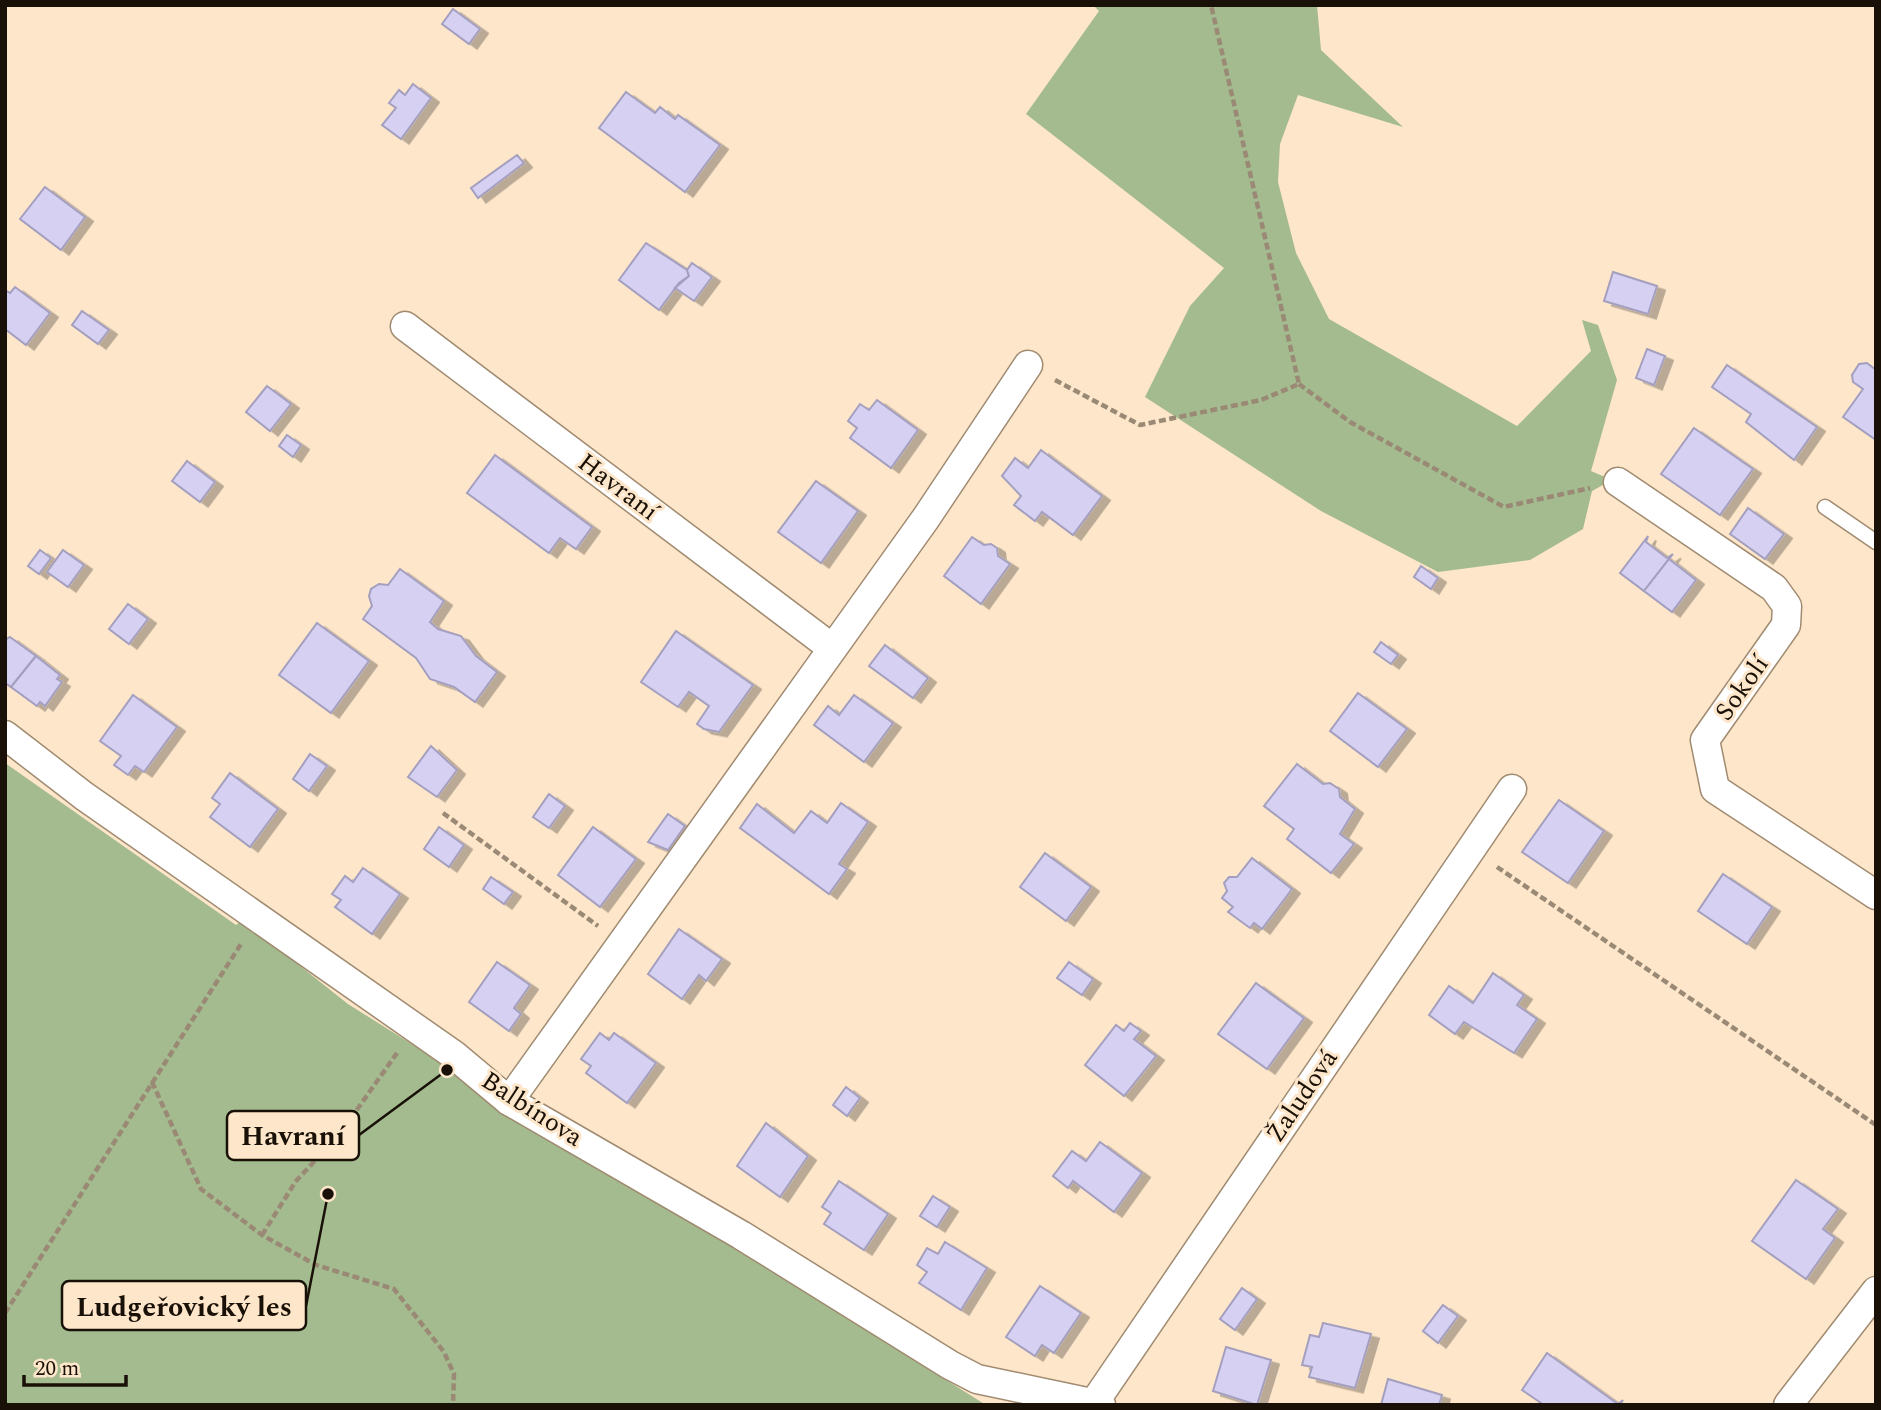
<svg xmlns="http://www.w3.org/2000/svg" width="1881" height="1410" font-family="Spectral,serif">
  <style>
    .forest { fill: #a4bb8f }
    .building { fill: #d6d1f2; stroke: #a49fbe; stroke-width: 2; filter: url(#shadow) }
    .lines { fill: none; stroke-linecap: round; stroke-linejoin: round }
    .service-casing { stroke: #a08b71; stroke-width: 17 }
    .minor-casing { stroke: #a08b71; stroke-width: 31 }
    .path { stroke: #9a8975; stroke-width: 4.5; stroke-dasharray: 7 3.5; stroke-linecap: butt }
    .service { stroke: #fff; stroke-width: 14 }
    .minor { stroke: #fff; stroke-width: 28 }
    .labels { text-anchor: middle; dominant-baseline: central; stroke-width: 6; stroke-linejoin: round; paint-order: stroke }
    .street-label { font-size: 26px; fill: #191107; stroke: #fde6ca }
    .leader { fill: none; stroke: #191107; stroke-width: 2.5 }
    .callout-dot { fill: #191107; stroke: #fde6ca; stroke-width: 2.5 }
    .callout { fill: #fde6ca; stroke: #191107; stroke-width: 2.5 }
    .callout-label { font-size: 28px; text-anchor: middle; font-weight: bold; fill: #191107 }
  </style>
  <defs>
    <filter id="shadow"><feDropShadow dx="8" dy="4.5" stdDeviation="0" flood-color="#0004"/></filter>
  </defs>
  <rect width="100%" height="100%" fill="#fde6ca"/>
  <g class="forest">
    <path d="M1093 5H1317L1321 50 1403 127 1298 95 1280 144 1278 182 1296 253 1329 319 1517 426 1591 351 1582 320 1598 325 1617 380 1591 471 1612 480 1592 491 1583 529 1530 560 1438 572 1321 511 1145 397 1190 306 1224 268 1026 114 1099 11Z"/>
    <path d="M5 763 236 925 242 920 348 1004 986 1405H5Z"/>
  </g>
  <g class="building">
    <path d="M453 9 480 29 469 44 442 24Z"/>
    <path d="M413 84 431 98 401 139 382 125 396 108 389 103 399 90 405 95Z"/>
    <path d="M626 92 655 113 660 107 675 119 678 115 720 145 685 192 599 128Z"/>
    <path d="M517 155 524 163 478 198 471 188Z"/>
    <path d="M45 187 85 217 61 250 20 219Z"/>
    <path d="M646 243 687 270 689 276 679 283 659 310 619 280Z"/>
    <path d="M692 263 712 277 694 301 675 288 689 276 687 270Z"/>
    <path d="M1613 272 1657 286 1648 314 1604 301Z"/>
    <path d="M15 287 50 313 26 345 5 329V290L10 293Z"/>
    <path d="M82 311 109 330 98 344 72 325Z"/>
    <path d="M1647 349 1665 356 1654 385 1636 378Z"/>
    <path d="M1867 363 1876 370V440L1843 417 1863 389 1853 382 1852 375 1859 364Z"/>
    <path d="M1727 365 1817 427 1794 460 1746 422 1751 414 1712 387Z"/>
    <path d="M267 386 291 404 270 431 246 412Z"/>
    <path d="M877 400 918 430 891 468 850 438 857 428 848 421 860 404 869 410Z"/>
    <path d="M1694 428 1753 469 1720 515 1661 474Z"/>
    <path d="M287 435 301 445 293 457 279 446Z"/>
    <path d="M1041 450 1102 496 1073 535 1042 512 1035 521 1014 505 1021 496 1002 476 1015 458 1028 468Z"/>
    <path d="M495 455 592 527 576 549 560 538 549 553 467 493Z"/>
    <path d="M187 461 215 482 200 502 172 481Z"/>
    <path d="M816 481 858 511 821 563 778 532Z"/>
    <path d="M1748 508 1784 534 1765 559 1730 534Z"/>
    <path d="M1648 536 1646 542 1667 558 1673 554 1644 591 1620 573Z"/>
    <path d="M972 537 984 545 991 544 997 548 998 556 1010 564 981 604 944 576Z"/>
    <path d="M40 550 51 558 39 574 28 566Z"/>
    <path d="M63 550 84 565 68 587 47 572Z"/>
    <path d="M1669 559 1696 580 1672 612 1644 591Z"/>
    <path d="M1421 566 1438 578 1431 589 1414 577Z"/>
    <path d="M400 569 444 601 430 622 438 629 461 636 476 656 497 672 475 702 454 687 430 679 416 658 363 619 372 606 369 596 371 589 379 584 388 585Z"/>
    <path d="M128 604 148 619 129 644 109 629Z"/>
    <path d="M317 623 369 661 331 713 279 675Z"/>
    <path d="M676 631 753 685 719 732 704 729 697 724 709 706 689 692 678 707 641 682Z"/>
    <path d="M10 637 36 656 11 687 5 683V640Z"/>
    <path d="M1381 642 1398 655 1391 664 1374 652Z"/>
    <path d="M885 645 928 678 913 698 869 666Z"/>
    <path d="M36 656 60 675 57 679 62 682 45 706 40 702 37 706 11 687Z"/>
    <path d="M1358 693 1407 729 1378 767 1330 731Z"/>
    <path d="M133 695 177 727 144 772 135 766 128 775 114 765 121 756 100 741Z"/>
    <path d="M854 695 893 723 864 762 814 725 828 706 839 715Z"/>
    <path d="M431 746 457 770 437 797 408 777Z"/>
    <path d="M310 754 327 766 309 791 293 779Z"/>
    <path d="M1297 764 1323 784 1330 783 1339 789 1340 797 1355 809 1340 834 1354 844 1331 873 1287 839 1294 829 1264 806Z"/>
    <path d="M230 773 278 809 250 847 210 817 220 804 212 798Z"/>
    <path d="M549 794 565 806 549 828 533 817Z"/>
    <path d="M1559 800 1604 831 1568 883 1522 852Z"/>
    <path d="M841 803 868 822 839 864 847 869 829 894 740 828 757 804 794 833 811 811 827 823Z"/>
    <path d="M668 814 685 826 668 850 648 842Z"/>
    <path d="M439 827 464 845 449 867 424 849Z"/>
    <path d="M593 827 636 859 600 907 558 875Z"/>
    <path d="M1045 853 1091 887 1066 921 1020 887Z"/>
    <path d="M1252 858 1292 889 1262 929 1254 923 1250 928 1228 912 1233 907 1222 898 1227 891 1224 883 1229 877H1237Z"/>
    <path d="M363 868 400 894 372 934 335 907 341 900 332 894 345 876 353 882Z"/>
    <path d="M1723 874 1772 907 1747 944 1698 911Z"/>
    <path d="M491 877 513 892 504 904 483 889Z"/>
    <path d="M679 929 722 959 706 981 699 975 682 999 648 974Z"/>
    <path d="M497 962 530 985 514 1008 521 1014 509 1031 469 1002Z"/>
    <path d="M1069 962 1093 979 1082 995 1057 978Z"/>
    <path d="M1493 973 1524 995 1517 1005 1537 1019 1514 1053 1464 1022 1455 1034 1429 1015 1449 986 1473 1003Z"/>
    <path d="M1256 983 1304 1018 1267 1069 1218 1034Z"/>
    <path d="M1130 1023 1141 1031 1134 1039 1156 1056 1124 1096 1085 1065 1116 1025 1124 1031Z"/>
    <path d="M600 1033 609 1040 614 1033 656 1063 627 1103 586 1073 591 1066 581 1059Z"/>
    <path d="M846 1087 860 1098 847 1116 833 1105Z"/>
    <path d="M766 1123 808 1156 780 1197 737 1166Z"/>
    <path d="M1100 1142 1142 1173 1114 1212 1073 1181 1068 1188 1053 1176 1072 1151 1086 1161Z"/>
    <path d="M1796 1180 1838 1209 1823 1229 1835 1238 1806 1279 1752 1241Z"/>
    <path d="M839 1181 888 1214 864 1250 824 1224 831 1213 822 1207Z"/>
    <path d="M933 1196 950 1207 937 1227 920 1216Z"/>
    <path d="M945 1242 987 1268 961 1310 919 1283 927 1272 917 1265 927 1248 938 1254Z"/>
    <path d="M1040 1286 1081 1313 1054 1353 1042 1345 1035 1356 1006 1337Z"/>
    <path d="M1242 1288 1257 1299 1235 1330 1220 1319Z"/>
    <path d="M1443 1305 1458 1316 1438 1343 1423 1331Z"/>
    <path d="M1323 1323 1371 1334 1355 1388 1309 1377 1312 1367 1302 1365 1310 1335 1319 1337Z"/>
    <path d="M1226 1347 1271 1360 1257 1405 1213 1391Z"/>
    <path d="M1547 1353 1618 1404 1623 1400 1620 1405H1544L1522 1390Z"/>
    <path d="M1388 1379 1442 1395 1439 1405H1381Z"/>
  </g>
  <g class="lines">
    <defs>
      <path id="service" d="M1825 507 1876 542"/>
      <g id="minor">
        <path d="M405 326 832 648"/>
        <path d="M1618 482 1774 588 1787 606 1786 625 1705 740 1715 789 1876 895"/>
        <path d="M5 735 84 796 454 1055 509 1101 741 1235 950 1365 977 1379 1101 1405"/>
        <path d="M509 1101 926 518 1028 365"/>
        <path d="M1094 1403 1512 789"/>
        <path d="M1788 1405 1876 1291"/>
      </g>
    </defs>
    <use href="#service" class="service-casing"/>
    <use href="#minor" class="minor-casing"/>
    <g class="path">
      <path d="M1055 380 1140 425 1261 400 1299 384 1211 5"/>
      <path d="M1299 384 1350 422 1504 507 1590 488"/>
      <path d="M443 813 598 926"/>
      <path d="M1497 867 1876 1125"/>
      <path d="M152 1082 201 1189 262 1235 316 1265 394 1289 444 1352 454 1374 453 1405"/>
      <path d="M262 1235 296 1181 339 1135 397 1053"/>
      <path d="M5 1313 241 944"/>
    </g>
    <use href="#service" class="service"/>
    <use href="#minor" class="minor"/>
  </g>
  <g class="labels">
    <g class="street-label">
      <text transform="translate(618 487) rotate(37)">Havraní</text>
      <text transform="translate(1742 688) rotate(-55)">Sokolí</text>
      <text transform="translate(1302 1096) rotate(-56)">Žaludová</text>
      <text transform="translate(532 1109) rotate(33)">Balbínova</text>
    </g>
  </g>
  <path class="leader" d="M447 1070L359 1135M328 1194L306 1306"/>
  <g class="callout-dot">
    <circle cx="447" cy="1070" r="7"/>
    <circle cx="328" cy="1194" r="7"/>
  </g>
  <g class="callout">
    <rect x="227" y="1111" width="132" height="49" rx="7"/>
    <rect x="62" y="1281" width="244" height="49" rx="7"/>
  </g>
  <g class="callout-label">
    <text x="293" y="1145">Havraní</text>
    <text x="184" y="1316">Ludgeřovický les</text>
  </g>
  <rect width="1881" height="1410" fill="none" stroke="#191107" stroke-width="14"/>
  <path d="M24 1375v10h102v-10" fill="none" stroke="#191107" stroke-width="3.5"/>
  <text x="35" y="1375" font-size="21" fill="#191107" stroke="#fde6ca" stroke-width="5" paint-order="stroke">20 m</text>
</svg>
